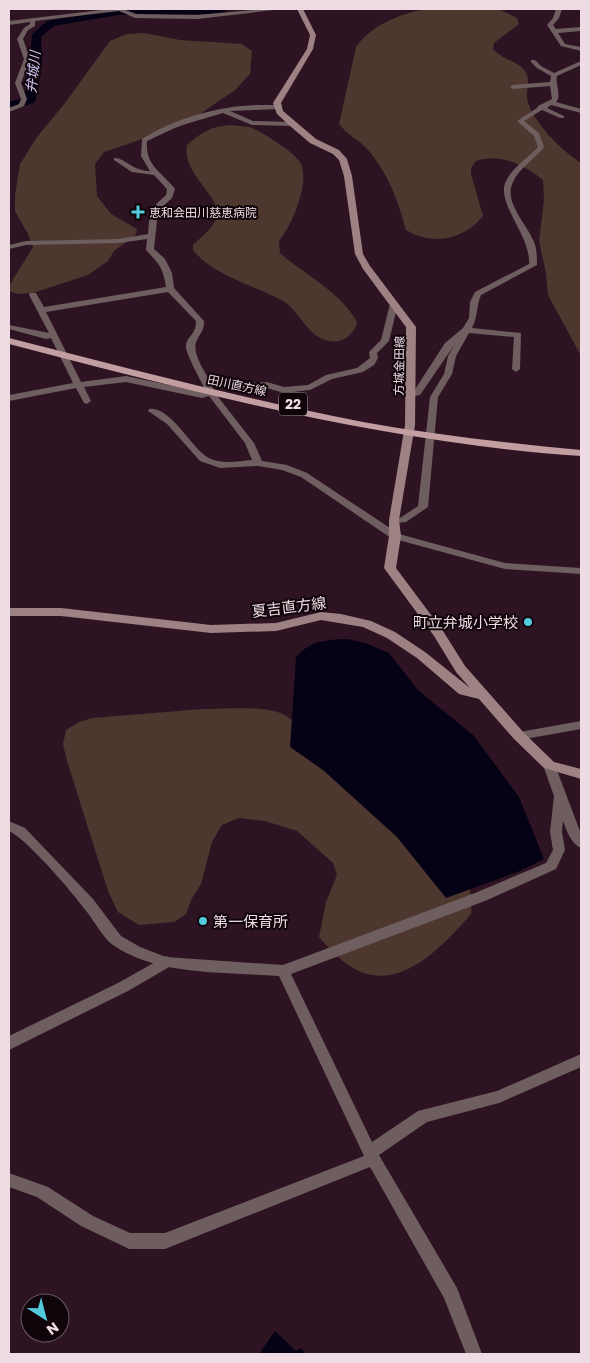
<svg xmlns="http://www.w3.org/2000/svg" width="590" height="1363" font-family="Poppins,'Noto Sans JP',sans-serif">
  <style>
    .green { fill: #4d372e }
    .water { fill: #060216 }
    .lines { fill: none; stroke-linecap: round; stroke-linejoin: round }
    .stream { stroke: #060216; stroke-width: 2 }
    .river { fill: #060216; fill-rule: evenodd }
    .minor { fill: #6f5e5f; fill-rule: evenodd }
    .tertiary { fill: #6f5e5f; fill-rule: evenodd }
    .secondary { fill: #9d8284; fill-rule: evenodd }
    .primary { fill: #c29ea1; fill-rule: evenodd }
    .poi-dot { fill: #53cadc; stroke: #0f040a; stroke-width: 2 }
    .labels { text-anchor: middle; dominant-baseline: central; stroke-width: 4; stroke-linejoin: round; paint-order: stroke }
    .far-poi-label { font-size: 12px; fill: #eedbe4; stroke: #0f040a; text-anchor: start }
    .far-street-label { font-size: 12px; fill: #eedbe4; stroke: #0f040a }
    .far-water-label { font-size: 14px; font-style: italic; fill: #d3ccfb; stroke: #0f040a }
    .shield { fill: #0f040a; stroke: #ab9aa3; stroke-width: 1 }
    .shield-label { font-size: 14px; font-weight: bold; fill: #eedbe4 }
    .street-label { font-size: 15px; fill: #eedbe4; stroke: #0f040a }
    .poi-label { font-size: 15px; fill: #eedbe4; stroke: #0f040a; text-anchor: end }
  </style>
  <rect width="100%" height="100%" fill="#2e1322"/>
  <g class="green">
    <path d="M425 9H499L517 18 519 24 494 43 493 49C501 59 518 61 525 71 531 79 526 90 527 98 531 121 562 151 581 163V356L548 295 546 273 539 241 544 200 543 180C526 166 499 152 476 161L471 168V174L483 216C464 240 432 246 406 230 398 201 388 173 368 150 360 140 347 135 339 124L356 47C371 25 400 14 425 9Z"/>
    <path d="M144 33 180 40 242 44 252 51 250 74 235 90 184 125 104 152 95 164 97 196 111 214 137 229 135 236 114 251 108 261 88 275 33 293 18 294 9 291V286L33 247 28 234 15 211V195L20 164 37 137 65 103 110 41 127 34Z"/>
    <path d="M230 125C236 126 243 126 249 127 260 130 294 152 300 162 311 181 292 226 279 241L280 253C306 276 340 291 357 322 355 334 342 344 329 341 306 336 301 312 283 301 256 286 212 275 193 250V245C200 238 212 229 216 219 225 198 181 175 187 145 200 133 212 126 230 125Z"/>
    <path d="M203 709C223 709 268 705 284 715 289 717 293 721 297 724L468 883 472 900 471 914C443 946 399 995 353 968 339 960 329 948 319 937L326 902 337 875 333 863 297 831 265 821 239 818 222 825 212 842 201 884 192 898 186 914 174 922 139 925 118 912 108 891 67 761 63 744 66 730 79 722 92 718Z"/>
  </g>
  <g class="water">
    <path d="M348 639 368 644 389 653 418 690 474 736 519 797 544 859 520 871 446 898 397 837 323 770 290 747 296 657C311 640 326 640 348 639Z"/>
    <path d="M275 1331 296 1351 301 1348 305 1354H259Z"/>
  </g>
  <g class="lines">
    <path class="stream" d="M9 10 15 9"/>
    <path class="river" d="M118 9H230L225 12 207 14 118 15 54 26 41 37 42 62 36 100 34 103 9 110V102L24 98 30 62 32 34 47 21Z"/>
    <g class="minor">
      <path d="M109 9H123L136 14 197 15 265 9H283L197 19 135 18 119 11 35 21V26L28 30 23 39 30 59 21 83 27 99 24 106 9 112V108L19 104 21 99 15 83 24 59 17 39 24 28 30 24V22L9 25V21Z"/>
      <path d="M556 9H562L559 18 553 25 556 29 581 27V31L558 33 565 44 581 47V51L561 46 547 25 553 18Z"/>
      <path d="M531 60H535L541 66 554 73 581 61V65L557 76C555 85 562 95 556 102L581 109V113L551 105 547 108 564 116V118H560L542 110 524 121 539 133 544 147C535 159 519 168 513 182 503 202 527 224 534 242 537 250 537 257 537 265L481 295C476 307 478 316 472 328L521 333 520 369 516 372 512 369 514 337 469 333 456 356 452 374 438 397 428 507 406 522 390 524 389 522 390 520 400 518 418 506 430 397 444 374 448 356 455 344 420 395 411 397 407 394 414 391 445 343 463 328 469 318 470 302 475 292 529 264C531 235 495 203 506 181 513 167 528 158 538 147L534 136 517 121 537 108 538 106 552 99 550 86 513 89 510 87 513 85 550 82 551 76 537 68 531 62Z"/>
      <path d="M258 105H278L281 107 278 109 230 111 253 121 293 122 296 124 293 126 252 125 223 113 179 126 147 141C145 166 161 171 175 189L172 198 158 211 154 249 165 259 172 273 174 288 204 321C204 331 201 332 197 340 191 351 203 368 208 378L239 384 267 382 284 387 308 385 326 375 357 368 370 358 369 352 381 340 390 304 394 302 398 304 389 341 377 353 378 358 374 365 363 372 332 379 310 390 284 393 267 388 239 390 211 384 215 393 254 443 262 461 287 465 307 473 399 534 505 563 581 568V574L505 569 391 538 301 477 282 470 258 466 220 468 200 461 167 424 148 411 149 409C170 406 191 447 207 457 220 465 238 461 252 460L245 443 209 396 202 398 126 382 84 387 91 401 87 404 84 403 76 388 9 401V395L73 383 51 338 46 339 9 329V325L49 333 29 295 30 293H36L44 307 166 287C163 267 159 264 146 250L147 239 119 243 26 245 9 249V245L26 241 119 239 148 234 150 210 166 195 167 189 154 175 132 172 114 160V158C124 157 132 171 150 171L141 156 142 139C176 118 219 106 258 105ZM168 292 196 321C196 336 186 336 186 347 186 354 202 383 206 391L202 392 126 376 81 382 46 312Z"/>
      <path d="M581 721V729L519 740 513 736 519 732Z"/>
      <path d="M549 761 553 762 555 765 581 834V848C571 844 567 831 563 821L562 832 565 850 556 869 485 901 291 974 372 1142 418 1111 497 1091 581 1054V1067L499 1103 427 1122 379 1155 457 1288 482 1354H466L444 1298 370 1167 165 1249H129L123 1246 81 1226 37 1197 9 1187V1173L48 1187 93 1216 130 1233H165L364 1156 279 976C227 972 157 976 113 945 103 938 95 922 87 912 74 894 27 839 9 831V821L25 828 93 899 121 936 140 947 166 957 283 965 475 893 546 863 553 850 550 832 554 796 543 765 545 762Z"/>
    </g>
    <path class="tertiary" d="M166 956 171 958 174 962 171 966 128 991 9 1050V1036L118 983Z"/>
    <path class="secondary" d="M297 9H303L316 35 313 49 281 103 283 111 316 139 339 150 347 159 352 176 363 254 370 266 416 327 415 425 399 520 401 536 396 568 443 631 465 666 524 733 554 762 581 769V779L544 768 514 739 479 699 459 694 417 658 387 638 363 627 321 620 276 631 211 633 61 616H9V608H61L211 625 276 623 321 612 341 614 371 621 395 632 425 652 470 688 456 672 434 636 384 568 389 536V520L405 425 406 327 363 269 355 254 344 176 339 160 333 154 310 143 290 126 277 114 273 103 307 49 310 35Z"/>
    <path class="primary" d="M9 338C127 368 244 399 363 422 435 435 508 443 581 450V456C387 443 197 393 9 344Z"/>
  </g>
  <g class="poi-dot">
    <path d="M135.5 204.5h5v5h5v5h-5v5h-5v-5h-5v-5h5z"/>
    <circle cx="528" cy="622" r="5"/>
    <circle cx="203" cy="921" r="5"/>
  </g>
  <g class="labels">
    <g class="far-poi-label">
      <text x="149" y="212">恵和会田川慈恵病院</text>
    </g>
    <g class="far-street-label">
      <text transform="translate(399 366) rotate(-89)">方城金田線</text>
      <text transform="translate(237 385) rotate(12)">田川直方線</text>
    </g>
    <g class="far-water-label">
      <text transform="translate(33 72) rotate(-84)">弁城川</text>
    </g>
    <rect class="shield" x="279" y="392.5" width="28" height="23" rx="4"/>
    <g class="shield-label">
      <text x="293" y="404">22</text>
    </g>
    <g class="street-label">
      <text transform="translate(289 607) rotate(-7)">夏吉直方線</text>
    </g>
    <g class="poi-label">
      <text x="518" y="622">町立弁城小学校</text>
      <text x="213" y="921" text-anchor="start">第一保育所</text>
    </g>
  </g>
  <rect width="590" height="1363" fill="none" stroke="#eedbe4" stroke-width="20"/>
  <g transform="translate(45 1318) rotate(144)"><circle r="24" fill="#0f040a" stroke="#685a61"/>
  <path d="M0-4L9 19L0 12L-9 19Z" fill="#53cadc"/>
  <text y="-8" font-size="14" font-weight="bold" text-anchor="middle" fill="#eedbe4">N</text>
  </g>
</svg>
